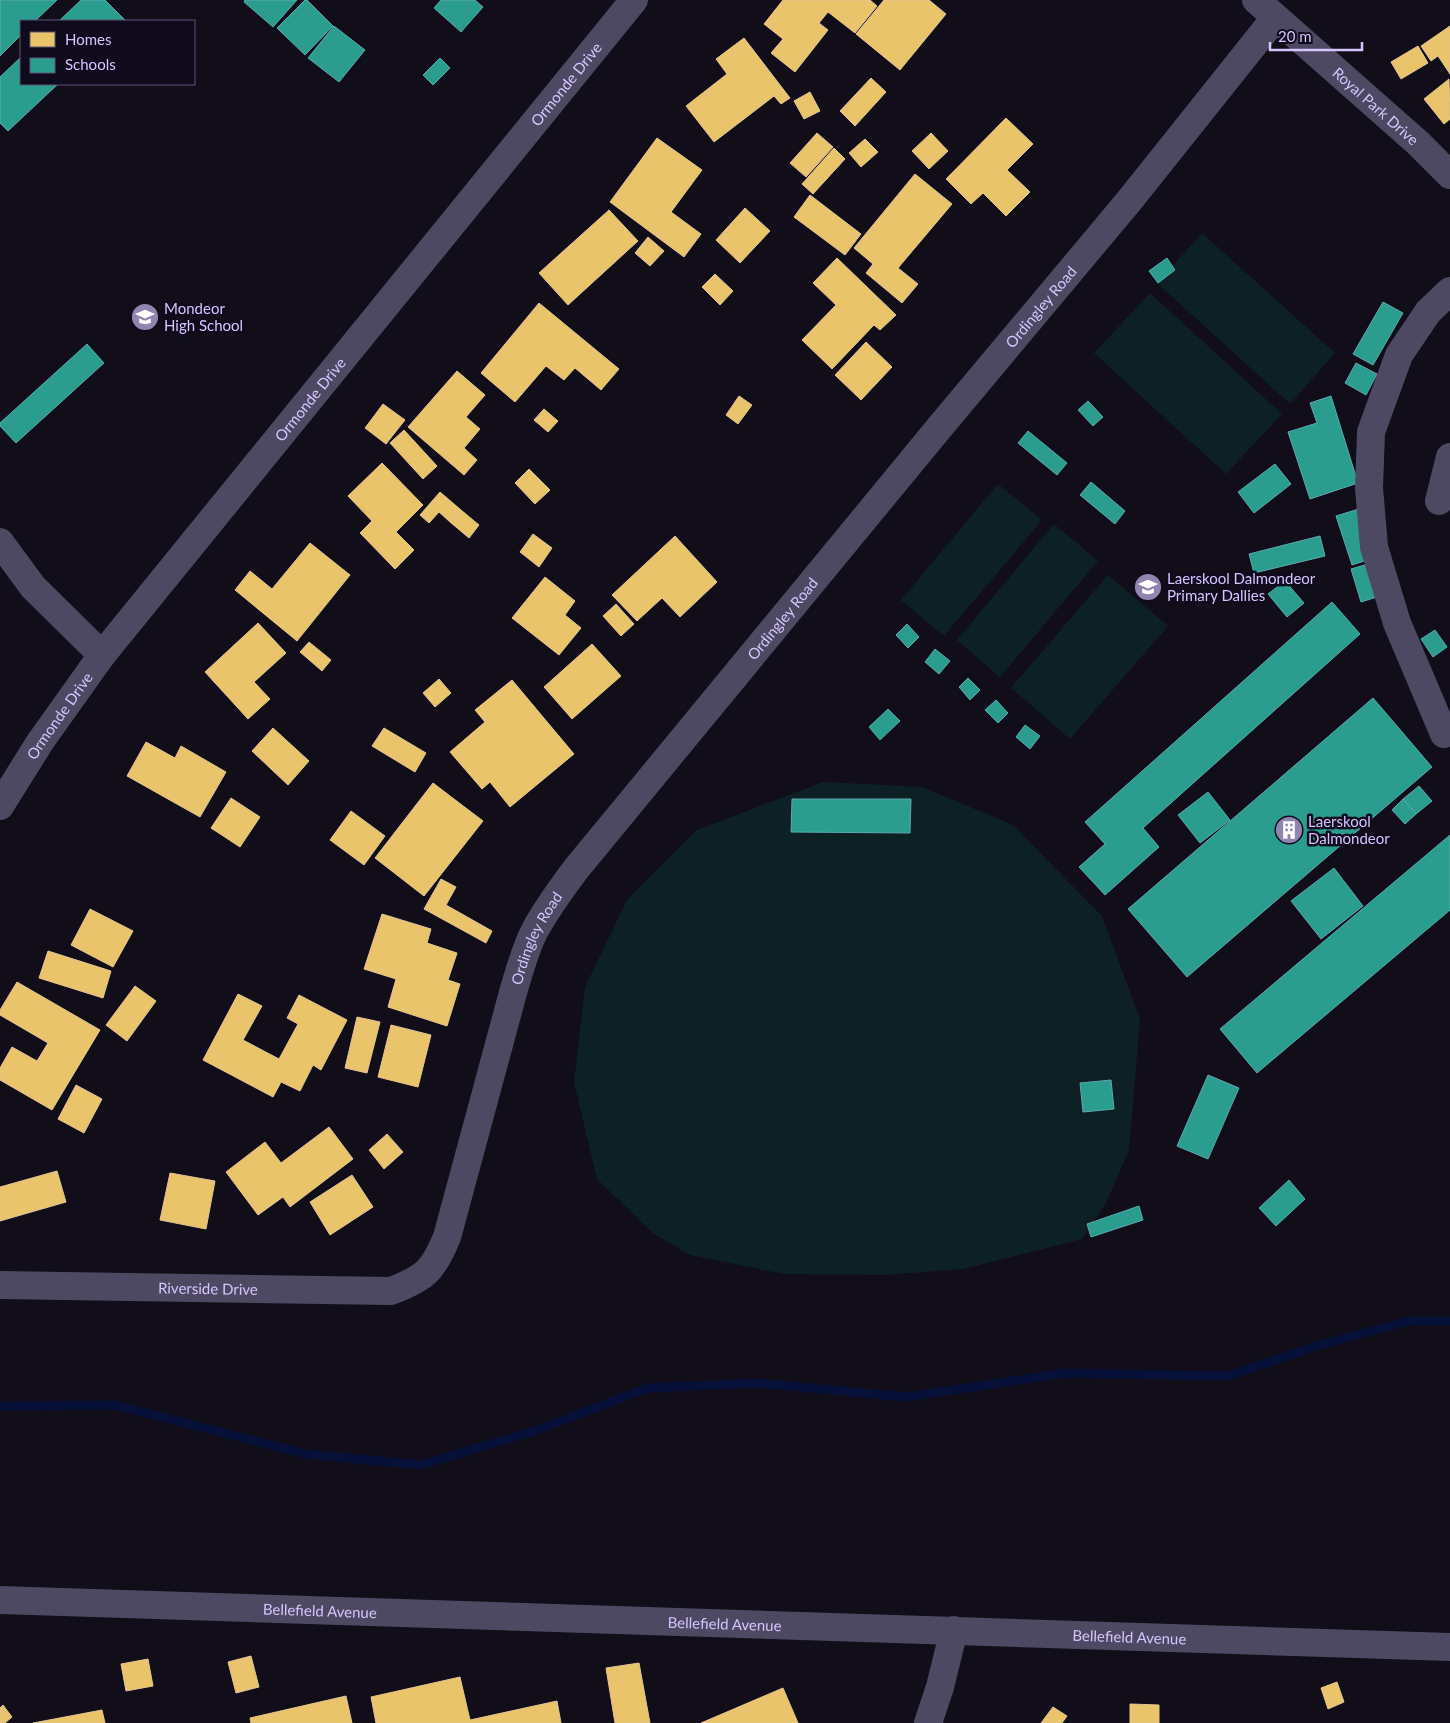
<svg xmlns="http://www.w3.org/2000/svg" width="1450" height="1723" font-family="Lato,sans-serif">
  <style>
    .green { fill: #0d2125 }
    .homes { fill: #e9c46a; stroke: #e3c497 }
    .schools { fill: #2a9d8f; stroke: #5da9b1 }
    .lines { fill: none; stroke-linecap: round; stroke-linejoin: round }
    .stream { stroke: #061038; stroke-width: 9 }
    .minor { stroke: #4e4962; stroke-width: 28 }
    .labels { text-anchor: middle; dominant-baseline: central; stroke-width: 5; stroke-linejoin: round; paint-order: stroke }
    .street-label { font-size: 15px; fill: #d5c5ff; stroke: #100a1d }
    .poi-label { font-size: 15px; fill: #d5c5ff; stroke: #100a1d; text-anchor: start }
  </style>
  <rect width="100%" height="100%" fill="#110e19"/>
  <g class="green">
    <path d="M1202 233 1335 353 1290 404 1157 283Z"/>
    <path d="M1150 293 1282 414 1226 474 1094 353Z"/>
    <path d="M998 484 1042 520 944 636 901 600Z"/>
    <path d="M1054 524 1098 561 1000 677 957 640Z"/>
    <path d="M1108 575 1168 626 1070 739 1011 688Z"/>
    <path d="M823 782 922 787 1013 825 1102 916 1140 1019 1129 1150 1106 1203 1082 1239 963 1269 885 1275 784 1274 690 1255 654 1234 597 1179 574 1082 585 987 627 900 697 830Z"/>
  </g>
  <g class="homes">
    <path d="M783 0H870L877 6 855 33 828 12 819 23 828 30 795 72 771 53 783 39 764 24Z"/>
    <path d="M884 0H929L946 14 900 70 856 34Z"/>
    <path d="M1450 26V74L1438 56 1431 61 1421 46Z"/>
    <path d="M744 38 790 98 781 104 774 96 714 142 686 106 727 74 716 59Z"/>
    <path d="M1418 46 1428 63 1401 79 1391 62Z"/>
    <path d="M871 78 886 92 855 126 840 111Z"/>
    <path d="M1449 79 1450 119 1444 124 1424 99Z"/>
    <path d="M810 92 820 111 804 119 794 101Z"/>
    <path d="M1006 118 1033 144 1007 170 1030 192 1006 216 983 193 971 204 946 179Z"/>
    <path d="M817 133 833 147 806 177 790 163Z"/>
    <path d="M931 133 948 151 929 169 912 151Z"/>
    <path d="M657 138 702 170 671 212 701 234 684 257 610 202Z"/>
    <path d="M865 139 878 152 861 167 849 153Z"/>
    <path d="M834 148 845 159 813 194 802 184Z"/>
    <path d="M915 174 952 204 898 268 918 284 902 303 866 273 873 264 854 248Z"/>
    <path d="M810 195 861 234 845 255 794 217Z"/>
    <path d="M745 208 770 231 740 263 716 240Z"/>
    <path d="M609 210 638 241 568 305 539 273Z"/>
    <path d="M648 237 664 251 650 266 635 253Z"/>
    <path d="M837 258 896 315 880 330 874 325 832 369 802 340 836 305 813 283Z"/>
    <path d="M715 274 733 291 720 305 702 287Z"/>
    <path d="M539 303 619 369 601 390 575 368 564 380 546 366 515 402 481 373Z"/>
    <path d="M866 342 892 367 861 400 835 375Z"/>
    <path d="M457 371 485 395 466 417 480 429 464 448 477 460 464 475 408 427Z"/>
    <path d="M739 396 752 405 738 424 726 415Z"/>
    <path d="M383 404 405 420 386 444 365 428Z"/>
    <path d="M544 409 558 421 548 432 534 420Z"/>
    <path d="M404 430 437 466 423 479 390 443Z"/>
    <path d="M382 463 423 505 396 532 414 550 395 569 360 533 372 521 348 496Z"/>
    <path d="M529 469 550 490 535 504 515 483Z"/>
    <path d="M440 492 461 510 450 522 439 512 429 523 420 515Z"/>
    <path d="M461 510 479 525 469 538 450 522Z"/>
    <path d="M533 534 552 548 539 567 520 552Z"/>
    <path d="M675 536 717 582 680 617 662 598 637 621 612 595Z"/>
    <path d="M310 543 350 575 297 641 235 590 250 571 272 589Z"/>
    <path d="M545 577 575 601 565 615 581 628 559 655 512 618Z"/>
    <path d="M616 604 634 624 621 636 603 616Z"/>
    <path d="M258 623 286 653 254 682 270 699 248 719 205 672Z"/>
    <path d="M309 642 331 660 322 671 300 652Z"/>
    <path d="M592 644 621 676 572 719 544 687Z"/>
    <path d="M439 679 451 693 435 707 423 693Z"/>
    <path d="M512 680 574 754 510 807 490 782 482 789 450 752 485 722 475 710Z"/>
    <path d="M273 728 309 761 288 785 252 751Z"/>
    <path d="M384 728 426 753 415 772 372 746Z"/>
    <path d="M146 742 175 758 181 746 226 772 200 817 127 776Z"/>
    <path d="M433 783 483 821 424 896 375 858Z"/>
    <path d="M231 798 260 817 240 847 211 828Z"/>
    <path d="M351 811 385 836 364 865 330 840Z"/>
    <path d="M441 879 456 887 446 905 492 931 486 943 424 909Z"/>
    <path d="M90 909 133 931 113 967 71 945Z"/>
    <path d="M382 914 431 929 427 943 457 953 448 980 460 984 447 1026 388 1007 396 979 364 969Z"/>
    <path d="M48 951 111 971 103 998 39 978Z"/>
    <path d="M17 982 100 1030 52 1110 0 1080V1068L12 1047 37 1061 48 1043 0 1015V1010Z"/>
    <path d="M135 986 156 1001 127 1041 106 1025Z"/>
    <path d="M238 994 262 1006 243 1040 279 1059 298 1024 287 1018 299 995 347 1020 321 1070 313 1065 300 1091 281 1082 273 1097 203 1060Z"/>
    <path d="M357 1017 380 1022 367 1073 345 1068Z"/>
    <path d="M391 1025 431 1035 418 1087 378 1077Z"/>
    <path d="M76 1085 102 1099 84 1133 58 1119Z"/>
    <path d="M329 1127 353 1159 290 1207 283 1197 258 1215 226 1172 265 1142 281 1163Z"/>
    <path d="M387 1134 403 1152 384 1169 369 1150Z"/>
    <path d="M57 1171 66 1202 0 1221V1187Z"/>
    <path d="M170 1173 215 1181 206 1229 160 1220Z"/>
    <path d="M352 1175 373 1207 330 1235 310 1202Z"/>
    <path d="M251 1656 259 1687 236 1693 228 1662Z"/>
    <path d="M148 1659 153 1686 126 1691 121 1664Z"/>
    <path d="M639 1663 650 1723H615L606 1668Z"/>
    <path d="M460 1677 470 1720 557 1701 561 1723H376L371 1697Z"/>
    <path d="M1337 1682 1344 1702 1328 1709 1321 1688Z"/>
    <path d="M783 1688 798 1723H701Z"/>
    <path d="M346 1696 352 1723H251L250 1718Z"/>
    <path d="M1130 1704 1159 1705V1723H1130Z"/>
    <path d="M3 1705 12 1717 5 1723H0V1708Z"/>
    <path d="M1053 1707 1067 1716 1062 1723H1041Z"/>
    <path d="M102 1710 105 1723H33Z"/>
  </g>
  <g class="schools">
    <path d="M0 0H57L35 21H21V35L0 56Z"/>
    <path d="M81 0H105L125 20 123 21H59Z"/>
    <path d="M245 0H297L273 27 244 2Z"/>
    <path d="M305 0H307L333 26 305 55 277 28Z"/>
    <path d="M441 0H475L483 7 461 32 434 8Z"/>
    <path d="M334 26 365 50 339 82 308 58Z"/>
    <path d="M21 57V84H58L8 131 0 123V77Z"/>
    <path d="M440 58 450 68 433 85 423 75Z"/>
    <path d="M1167 258 1175 270 1158 283 1149 271Z"/>
    <path d="M1383 302 1403 313 1373 365 1353 354Z"/>
    <path d="M87 344 104 363 16 443 0 426V423Z"/>
    <path d="M1356 363 1377 374 1366 395 1345 383Z"/>
    <path d="M1331 396 1358 483 1310 499 1288 432 1317 423 1310 403Z"/>
    <path d="M1088 401 1103 417 1093 426 1078 410Z"/>
    <path d="M1028 431 1067 463 1057 475 1018 443Z"/>
    <path d="M1275 464 1291 484 1254 513 1238 492Z"/>
    <path d="M1091 482 1125 511 1115 524 1080 495Z"/>
    <path d="M1362 508 1377 557 1352 565 1336 516Z"/>
    <path d="M1320 536 1325 556 1254 573 1249 554Z"/>
    <path d="M1368 564 1377 597 1361 602 1351 569Z"/>
    <path d="M1285 581 1304 603 1287 617 1268 594Z"/>
    <path d="M1332 602 1360 634 1143 828 1159 847 1105 895 1079 867 1105 844 1085 822Z"/>
    <path d="M907 624 919 637 908 648 896 635Z"/>
    <path d="M1435 630 1447 647 1433 657 1421 639Z"/>
    <path d="M935 649 950 661 939 674 925 662Z"/>
    <path d="M968 678 980 690 970 700 959 687Z"/>
    <path d="M1373 698 1432 767 1187 977 1128 909Z"/>
    <path d="M996 700 1008 713 998 723 985 710Z"/>
    <path d="M888 709 900 721 880 740 869 727Z"/>
    <path d="M1025 725 1040 736 1030 749 1016 737Z"/>
    <path d="M1419 786 1432 801 1416 814 1403 799Z"/>
    <path d="M1208 792 1230 820 1200 843 1178 815Z"/>
    <path d="M792 799H911L910 833 791 832Z"/>
    <path d="M1403 799 1416 814 1405 824 1392 810Z"/>
    <path d="M1450 835V910L1257 1073 1220 1029Z"/>
    <path d="M1334 868 1363 906 1321 939 1291 901Z"/>
    <path d="M1208 1075 1239 1088 1208 1159 1177 1146Z"/>
    <path d="M1111 1080 1114 1109 1083 1112 1080 1083Z"/>
    <path d="M1289 1180 1305 1199 1276 1226 1259 1208Z"/>
    <path d="M1139 1206 1143 1220 1091 1237 1087 1224Z"/>
  </g>
  <g class="lines">
    <path class="stream" d="M0 1406 115 1405 306 1454 421 1465 534 1431 648 1388 757 1383 906 1397 1066 1373 1228 1376 1316 1346 1409 1321H1450"/>
    <g class="minor">
      <path id="s1" d="M1256 0 1418 143 1450 175"/>
      <path d="M1439 501 1450 457"/>
      <path d="M0 542 33 587 102 655"/>
      <path d="M1444 734 1397 623 1374 547 1369 488 1371 432 1399 355 1428 312 1450 291"/>
      <path id="s2" d="M0 806 40 742 102 655 634 0"/>
      <path id="s3" d="M0 1285 391 1291C425 1278 433 1271 447 1237L514 989C520 970 525 949 535 930 547 908 561 889 576 869L939 428 1129 201 1275 18"/>
      <path id="s4" d="M0 1600 1450 1647"/>
      <path d="M928 1723 940 1687 954 1630"/>
    </g>
  </g>
  <defs>
    <symbol id="school-disc" viewBox="-11 -11 22 22"><circle r="9.5" fill="#9085ae" stroke="#100a1d"/><path d="M0-5L7-2L0 1L-7-2ZM-4 1L0 2.5L4 1V4Q0 6-4 4Z" fill="#fff"/></symbol>
    <symbol id="building-disc" viewBox="-11 -11 22 22"><circle r="9.5" fill="#9085ae" stroke="#100a1d"/><path d="M-4-6H4V6H1V3H-1V6H-4ZM-2.5-4.3h1.7v1.8h-1.7ZM.8-4.3h1.7v1.8H.8ZM-2.5-1h1.7V.8h-1.7ZM.8-1h1.7V.8H.8Z" fill="#fff"/></symbol>
  </defs>
  <g fill-rule="evenodd">
    <use href="#school-disc" x="129" y="301" width="32" height="32"/>
    <use href="#school-disc" x="1132" y="571" width="32" height="32"/>
    <use href="#building-disc" x="1273" y="814" width="32" height="32"/>
  </g>
  <g class="labels">
    <g class="street-label">
      <text stroke="none"><textPath href="#s2" startOffset="918">Ormonde Drive</textPath></text>
      <text stroke="none"><textPath href="#s1" startOffset="160">Royal Park Drive</textPath></text>
      <text stroke="none"><textPath href="#s3" startOffset="1595">Ordingley Road</textPath></text>
      <text stroke="none"><textPath href="#s2" startOffset="512">Ormonde Drive</textPath></text>
      <text stroke="none"><textPath href="#s3" startOffset="1190">Ordingley Road</textPath></text>
      <text stroke="none"><textPath href="#s2" startOffset="108">Ormonde Drive</textPath></text>
      <text stroke="none"><textPath href="#s3" startOffset="785">Ordingley Road</textPath></text>
      <text stroke="none"><textPath href="#s3" startOffset="208">Riverside Drive</textPath></text>
      <text stroke="none"><textPath href="#s4" startOffset="320">Bellefield Avenue</textPath></text>
      <text stroke="none"><textPath href="#s4" startOffset="725">Bellefield Avenue</textPath></text>
      <text stroke="none"><textPath href="#s4" startOffset="1130">Bellefield Avenue</textPath></text>
    </g>
    <g class="poi-label">
      <text x="164" y="308">Mondeor<tspan x="164" dy="17">High School</tspan></text>
      <text x="1167" y="578">Laerskool Dalmondeor<tspan x="1167" dy="17">Primary Dallies</tspan></text>
      <text x="1308" y="821">Laerskool<tspan x="1308" dy="17">Dalmondeor</tspan></text>
    </g>
  </g>
  <rect x="20" y="20" width="175" height="65" fill="#100a1d" stroke="#5f5577"/>
  <rect x="30" y="32" width="25" height="15" fill="#e9c46a" stroke="#5f5577"/>
  <text x="65" y="45" font-size="15" fill="#d5c5ff">Homes</text>
  <rect x="30" y="58" width="25" height="15" fill="#2a9d8f" stroke="#5f5577"/>
  <text x="65" y="70" font-size="15" fill="#d5c5ff">Schools</text>
  <path d="M1270 42v8h92v-8" fill="none" stroke="#d5c5ff" stroke-width="2.5"/>
  <text x="1278" y="42" font-size="15" fill="#d5c5ff" stroke="#100a1d" stroke-width="4" paint-order="stroke">20 m</text>
</svg>
